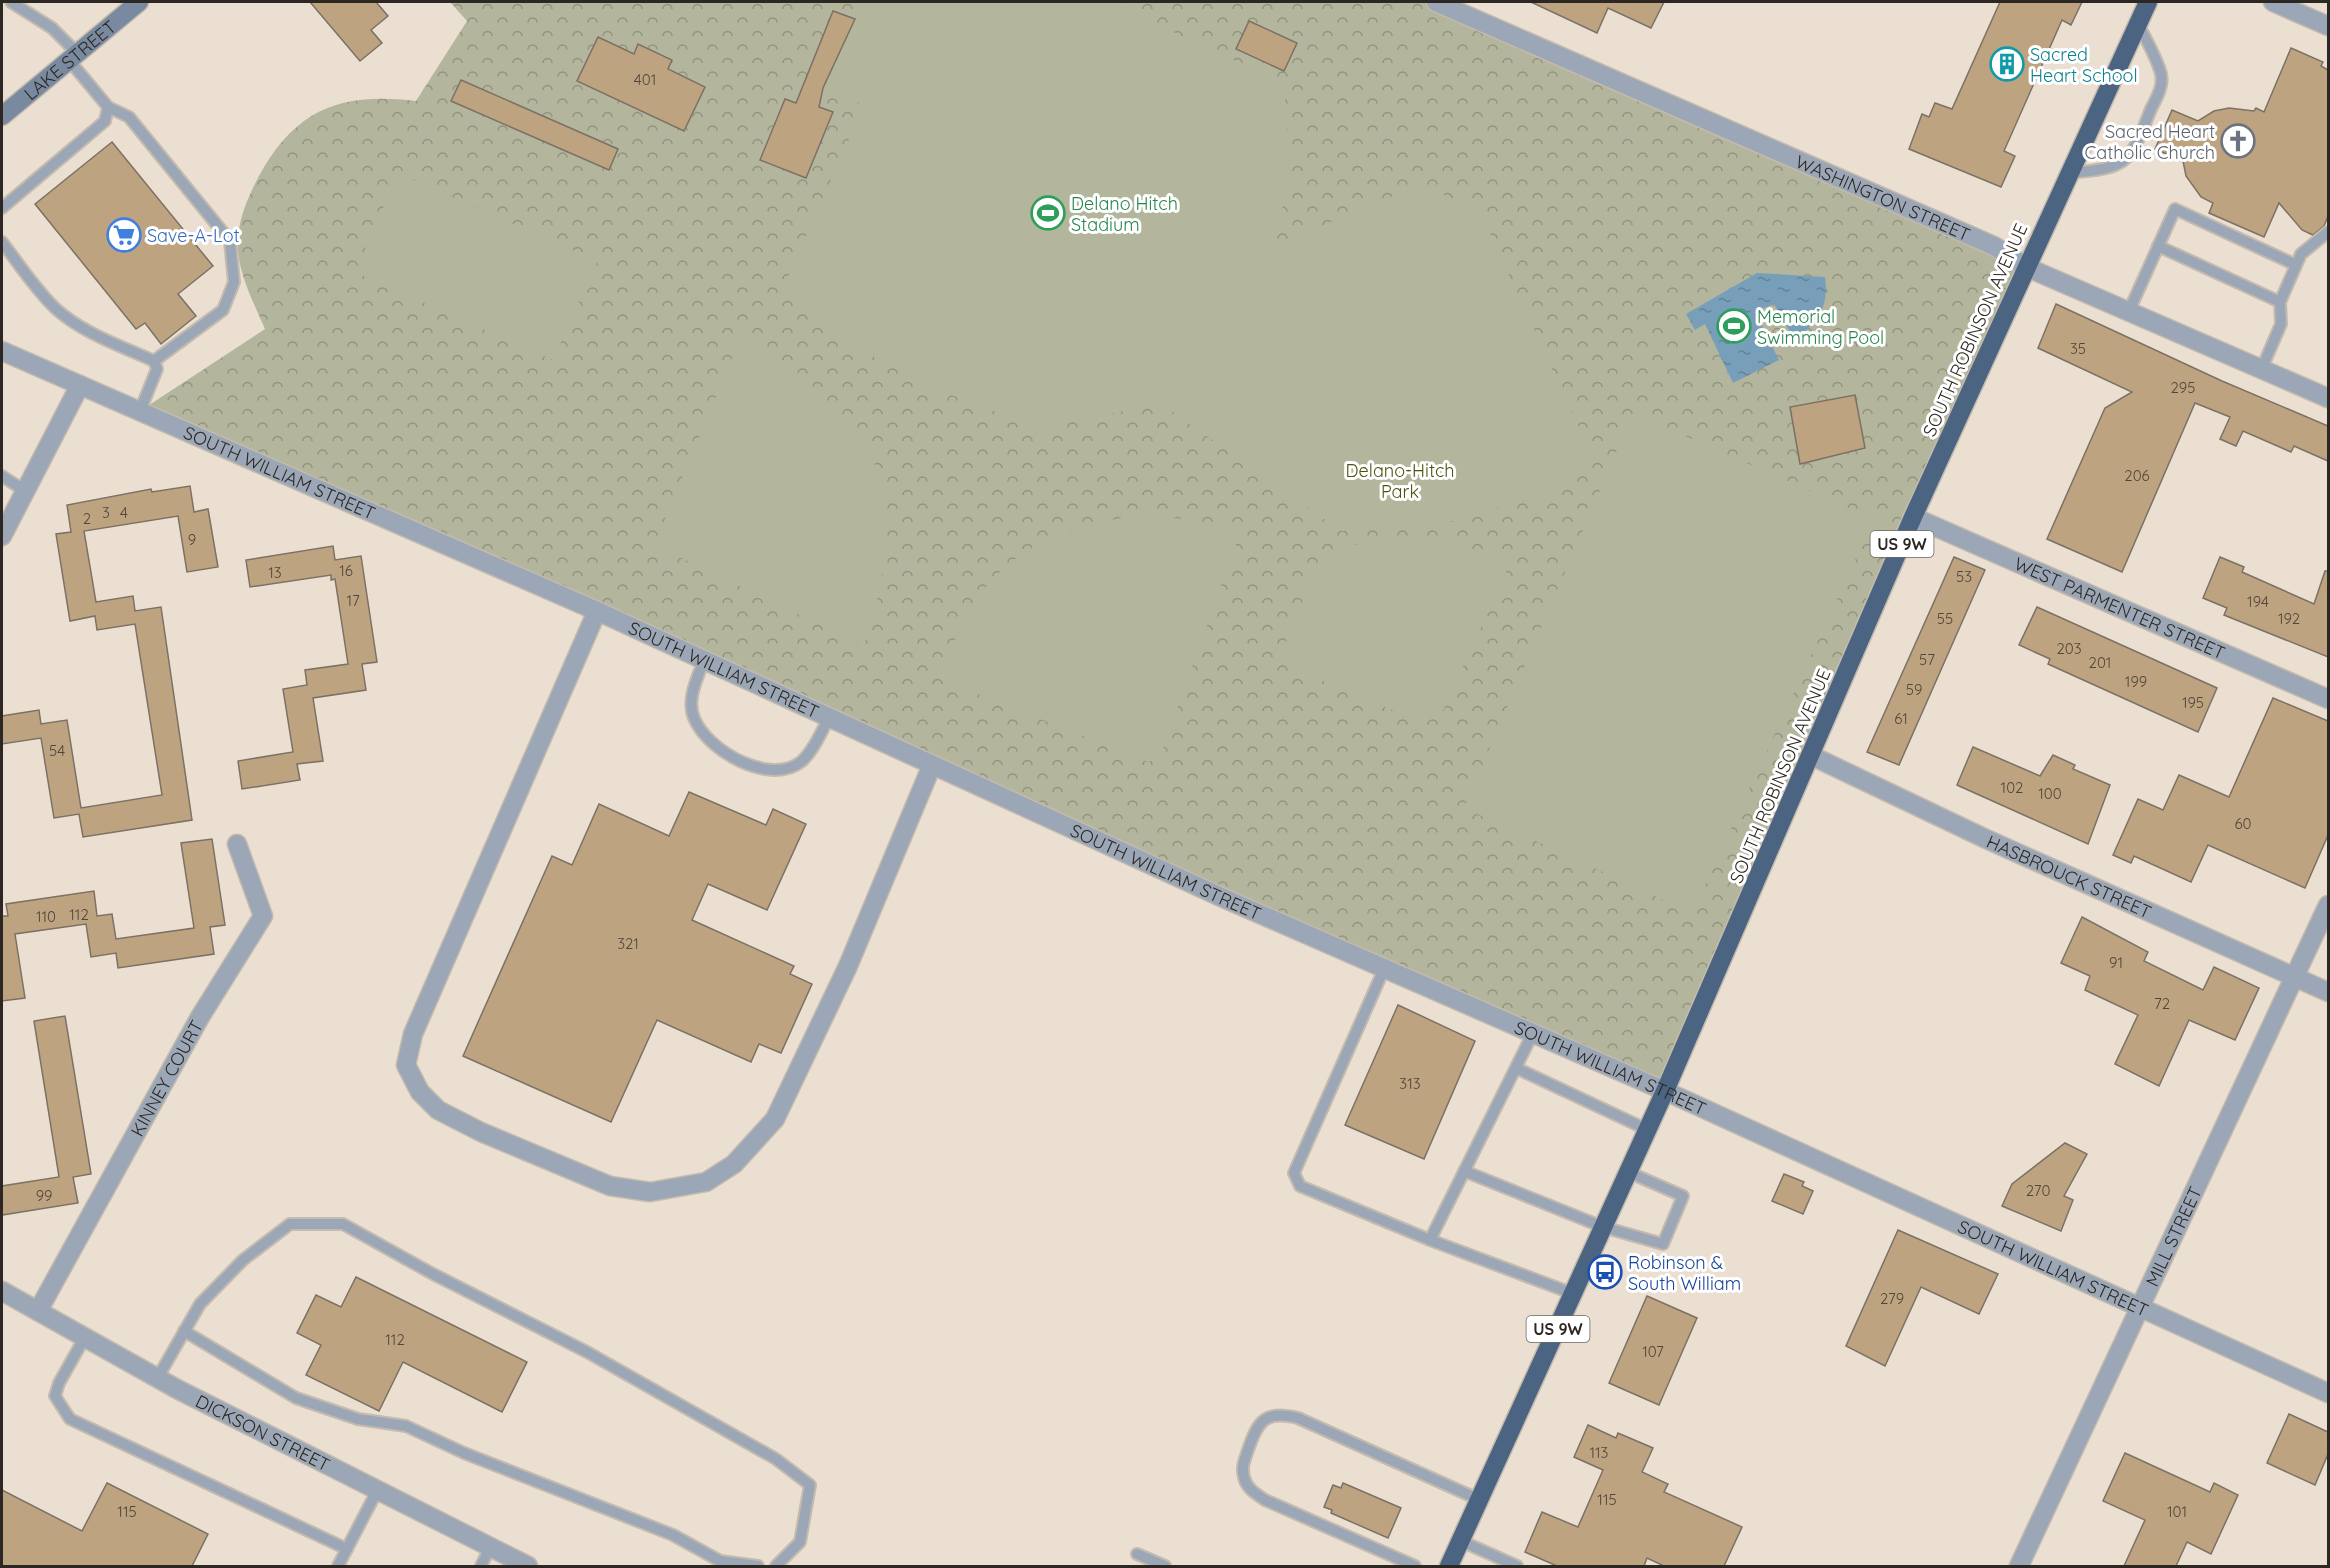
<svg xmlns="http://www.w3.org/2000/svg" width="2330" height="1568" font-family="Quicksand,sans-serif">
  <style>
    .forest { fill: url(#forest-crowns) }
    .pitch { fill: #b3b69c }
    .water { fill: url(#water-ripples) }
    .building { fill: #bea381; stroke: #7b7165; stroke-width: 1.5 }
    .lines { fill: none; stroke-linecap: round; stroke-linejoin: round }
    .lane-casing { stroke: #c4baae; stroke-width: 14 }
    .street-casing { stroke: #c4baae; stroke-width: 21 }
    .secondary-casing { stroke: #c4baae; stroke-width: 21 }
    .highway-casing { stroke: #c4baae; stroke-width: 21 }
    .lane { stroke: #9ba7b6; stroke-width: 10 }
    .street { stroke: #9ba7b6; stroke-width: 18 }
    .secondary { stroke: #798aa0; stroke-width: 18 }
    .highway { stroke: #4b6482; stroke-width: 18 }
    .labels { text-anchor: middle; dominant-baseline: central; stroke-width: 6; stroke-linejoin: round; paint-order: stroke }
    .number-label { font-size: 15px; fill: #50463a }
    .shield { fill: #fff; stroke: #6b6864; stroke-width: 1.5 }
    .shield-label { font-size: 16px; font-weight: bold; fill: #2c2722 }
    .culture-label { font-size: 18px; fill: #0d838f; stroke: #fff; text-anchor: start }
    .street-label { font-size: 18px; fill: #2c2722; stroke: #fff }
    .worship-label { font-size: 18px; fill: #5b616d; stroke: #fff; text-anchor: end }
    .leisure-label { font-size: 18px; fill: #27864d; stroke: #fff; text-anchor: start }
    .shop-label { font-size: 18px; fill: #366cbe; stroke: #fff; text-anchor: start }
    .park-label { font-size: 18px; fill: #4f520c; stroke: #fff }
    .transit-label { font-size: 18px; fill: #164399; stroke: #fff; text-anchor: start }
  </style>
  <defs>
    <pattern id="forest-crowns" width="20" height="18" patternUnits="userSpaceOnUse" patternTransform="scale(1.5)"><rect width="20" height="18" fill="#b3b69c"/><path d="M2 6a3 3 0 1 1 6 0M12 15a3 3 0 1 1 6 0" fill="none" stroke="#92947f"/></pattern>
    <pattern id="water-ripples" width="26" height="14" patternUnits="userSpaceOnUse" patternTransform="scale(1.5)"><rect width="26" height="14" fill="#789fb9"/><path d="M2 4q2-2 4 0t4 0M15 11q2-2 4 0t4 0" fill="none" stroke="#638296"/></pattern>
  </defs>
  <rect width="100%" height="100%" fill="#eadfd1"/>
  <path class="forest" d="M450 2H1432L2026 267 1665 1091 140 411 265 329C253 301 235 268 238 237 240 215 249 195 259 176 296 108 342 92 416 101L467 21Z"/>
  <g class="pitch">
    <path d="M862 2H1124L1122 8 1284 84 1291 179 1271 247 1421 185 1479 210 1595 462 1549 493 1445 523 1341 531 1160 403 1041 429 930 387 816 326 786 282 864 105 823 88Z"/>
    <path d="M398 173 597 261 553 360 355 272Z"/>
    <path d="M743 332C787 361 826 393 857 436 862 443 869 450 872 458 898 515 883 590 864 646L654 545Z"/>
    <path d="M1633 413 1874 519 1692 913 1464 808Z"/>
    <path d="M1140 515 1194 520 1240 533 1160 757 1148 762 938 678C949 655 958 629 972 607 1011 544 1070 526 1140 515Z"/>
    <path d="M1434 538 1511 561 1441 715 1423 723 1278 662 1311 579 1349 545Z"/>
  </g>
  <path class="water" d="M1757 273 1825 277C1829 306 1819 323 1794 339L1774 304 1755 312 1779 360 1733 383 1705 324 1695 330 1686 314Z"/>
  <g class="building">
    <path d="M310 2H376L388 16 371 30 382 43 360 61Z"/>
    <path d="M1531 2H1664L1651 28 1608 8 1597 33Z"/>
    <path d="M2000 2H2082L2071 25 2062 20 2004 151 2015 156 2001 187 1909 149 1922 114 1929 117 1935 103 1952 109Z"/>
    <path d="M833 11 855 19 823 88 819 107 833 112 806 178 760 160 785 99 796 103Z"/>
    <path d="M1249 21 1297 43 1284 71 1236 49Z"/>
    <path d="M598 37 634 54 638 44 672 60 668 69 705 87 684 131 577 81Z"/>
    <path d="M2291 48 2323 62 2321 66 2328 70V216L2324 226 2313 235 2302 230 2279 203 2264 237 2209 213 2213 203 2201 197 2186 176 2183 161 2155 149 2172 110 2198 121 2214 111 2229 108 2254 111 2256 108 2264 112Z"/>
    <path d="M461 80 618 149 609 170 451 101Z"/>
    <path d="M112 142 213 266 178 294 196 316 161 344 145 323 136 329 35 204Z"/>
    <path d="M2056 304 2222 381 2328 426V461L2294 446 2291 452 2243 431 2236 446 2220 439 2230 417 2195 403 2122 572 2047 539 2105 408 2132 392 2038 348Z"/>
    <path d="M1855 395 1865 448 1800 464 1790 407Z"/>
    <path d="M190 486 194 512 208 509 218 567 187 572 178 516 84 531 96 602 133 596 135 611 161 607 192 820 83 837 79 814 54 818 41 738 2 744V716L39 710 41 724 67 720 81 808 162 795 135 624 97 630 95 616 70 621 56 534 71 532 67 505 151 489 152 492Z"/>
    <path d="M333 546 335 560 361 556 377 662 362 664 366 690 313 698 323 761 297 764 300 780 242 789 238 761 293 752 283 689 307 685 305 670 348 664 335 579 331 580V575L250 587 246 560Z"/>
    <path d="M1954 557 1985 570 1899 765 1867 752Z"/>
    <path d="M2220 557 2244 567 2242 572 2314 604 2325 571H2328V657L2224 615 2227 608 2203 598Z"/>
    <path d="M2037 607 2217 688 2198 732 2048 664 2050 659 2019 645Z"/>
    <path d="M2273 698 2328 721V835L2305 888 2208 845 2191 882 2134 856 2131 863 2113 855 2138 799 2163 810 2179 775 2229 797Z"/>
    <path d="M1973 747 2040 776 2053 755 2075 765 2073 769 2110 785 2088 844 1957 785Z"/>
    <path d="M689 792 766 825 773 809 806 824 767 910 708 884 692 920 794 966 790 974 812 984 781 1053 759 1044 751 1062 657 1020 611 1122 463 1056 552 856 572 865 599 804 669 836Z"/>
    <path d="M212 839 225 925 210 927 214 954 118 968 116 953 91 957 86 924 15 934 25 998 2 1001V916H8L6 904 94 891 97 916 112 914 116 939 194 928 181 843Z"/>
    <path d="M2082 917 2148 952 2144 961 2203 990 2214 967 2259 988 2235 1040 2189 1020 2159 1086 2115 1064 2138 1015 2085 990 2090 976 2061 963Z"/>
    <path d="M1398 1005 1475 1041 1424 1159 1345 1125Z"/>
    <path d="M65 1016 91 1174 73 1177 78 1203 2 1215V1186L59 1177 34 1021Z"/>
    <path d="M2065 1143 2087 1154 2064 1196 2073 1200 2061 1231 2002 1206 2012 1184Z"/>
    <path d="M1784 1174 1804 1182 1802 1186 1813 1191 1803 1214 1772 1201Z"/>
    <path d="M1898 1230 1998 1274 1979 1314 1921 1287 1885 1366 1846 1346Z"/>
    <path d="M356 1277 527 1362 502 1412 403 1362 379 1411 306 1375 321 1345 297 1333 316 1295 341 1307Z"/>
    <path d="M1647 1296 1697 1318 1659 1405 1609 1383Z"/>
    <path d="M2289 1414 2328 1432V1454L2315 1485 2267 1463Z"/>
    <path d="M1588 1425 1616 1438 1618 1433 1653 1448 1642 1472 1668 1484 1664 1492 1742 1527 1724 1566H1664L1647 1558 1644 1566H1557L1525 1552 1542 1512 1578 1527 1603 1470 1574 1457Z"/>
    <path d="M2125 1453 2210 1492 2214 1483 2238 1495 2211 1554 2187 1542 2176 1566H2124L2145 1520 2103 1501Z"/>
    <path d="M107 1483 208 1534 192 1566H2V1490L82 1531Z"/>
    <path d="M1343 1483 1401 1508 1388 1538 1331 1513 1332 1510 1324 1507 1333 1485 1341 1488Z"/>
  </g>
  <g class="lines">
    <defs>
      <g id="lane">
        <path d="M11 2 52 28 77 53"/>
        <path d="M108 107 129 117 230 241 234 282 223 310 154 361"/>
        <path d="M2069 173C2130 168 2129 163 2151 109 2156 99 2164 86 2161 74 2157 57 2145 39 2138 23"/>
        <path d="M2 208 105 121 108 107 69 60"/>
        <path d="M2 242C19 264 35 289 55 308 82 333 121 346 154 361L157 369 140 411"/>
        <path d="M2158 246 2280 302"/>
        <path d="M2129 311 2175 209 2296 265"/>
        <path d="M2262 368 2281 324 2280 302 2301 254 2328 232"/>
        <path d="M2 476 25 491"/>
        <path d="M704 660C698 677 686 699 694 718 707 751 771 787 802 761 814 750 821 732 829 718"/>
        <path d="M1384 969 1294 1173 1300 1186 1430 1240 1532 1035"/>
        <path d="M1516 1068 1648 1130"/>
        <path d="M1464 1171 1603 1227 1663 1244 1683 1196 1628 1172"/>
        <path d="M1430 1240 1574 1294"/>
        <path d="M184 1331 296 1398 358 1419 406 1426 464 1453 673 1535 720 1561 758 1566"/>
        <path d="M85 1337 59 1383 55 1396 70 1419 347 1549"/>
        <path d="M157 1379 200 1304 243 1260 290 1224H343L433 1274 587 1352 776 1459 810 1485 800 1542 776 1566"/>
        <path d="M1461 1541 1517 1566"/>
        <path d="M1137 1554 1165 1566"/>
        <path d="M338 1566 377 1491"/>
        <path d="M481 1566 490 1548"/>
        <path d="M1415 1566 1265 1500C1256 1494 1246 1488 1244 1477 1241 1467 1245 1459 1248 1450 1258 1420 1266 1410 1298 1418L1480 1500"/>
      </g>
      <g id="street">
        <path id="s1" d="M1436 2 1994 246 2026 267 2328 398"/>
        <path d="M2273 2 2328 26"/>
        <path id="s2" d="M2 351 597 611 1221 897 1665 1091 2328 1393"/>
        <path id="s3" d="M1913 517 2328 699"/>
        <path d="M2 536 80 385"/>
        <path d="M597 611 413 1034 406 1065 420 1092 438 1110 481 1132 610 1186 650 1192 706 1182 734 1164 775 1119 848 966 932 765"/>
        <path id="s4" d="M1812 756 1984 838 2328 992"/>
        <path id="s5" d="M2 1291 177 1389 528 1566"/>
        <path id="s6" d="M38 1311 200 1017 263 916 237 844"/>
        <path id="s7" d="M2019 1566 2328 905"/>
      </g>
      <g id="secondary">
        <path id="s8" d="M2 116 139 2"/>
      </g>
      <path id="highway" d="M1449 1566 1665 1091 1913 517 2148 2"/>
    </defs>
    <use href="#lane" class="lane-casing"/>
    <use href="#street" class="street-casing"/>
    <use href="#secondary" class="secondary-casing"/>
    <use href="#highway" class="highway-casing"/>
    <use href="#lane" class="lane"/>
    <use href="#street" class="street"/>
    <use href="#secondary" class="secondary"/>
    <use href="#highway" class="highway"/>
  </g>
  <defs>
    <symbol id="building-ring" viewBox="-11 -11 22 22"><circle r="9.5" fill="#fff" stroke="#0f9aa8" stroke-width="1.5"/><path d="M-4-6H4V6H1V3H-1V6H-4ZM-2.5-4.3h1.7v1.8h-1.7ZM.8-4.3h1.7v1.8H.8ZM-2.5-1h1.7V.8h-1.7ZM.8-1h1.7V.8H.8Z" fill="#0f9aa8"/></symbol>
    <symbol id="church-ring" viewBox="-11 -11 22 22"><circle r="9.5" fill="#fff" stroke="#6b7280" stroke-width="1.5"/><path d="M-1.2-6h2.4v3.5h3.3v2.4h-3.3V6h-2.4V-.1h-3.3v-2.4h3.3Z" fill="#6b7280"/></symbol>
    <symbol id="stadium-ring" viewBox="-11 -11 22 22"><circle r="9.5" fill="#fff" stroke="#2e9e5b" stroke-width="1.5"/><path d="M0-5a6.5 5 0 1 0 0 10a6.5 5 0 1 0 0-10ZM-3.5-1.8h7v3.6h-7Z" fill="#2e9e5b"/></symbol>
    <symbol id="supermarket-ring" viewBox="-11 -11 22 22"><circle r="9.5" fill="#fff" stroke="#3f7fe0" stroke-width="1.5"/><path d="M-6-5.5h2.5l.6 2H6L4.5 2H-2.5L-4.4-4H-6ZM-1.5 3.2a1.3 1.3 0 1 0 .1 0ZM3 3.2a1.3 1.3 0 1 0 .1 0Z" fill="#3f7fe0"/></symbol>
    <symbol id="bus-ring" viewBox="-11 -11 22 22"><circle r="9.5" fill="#fff" stroke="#1a4fb4" stroke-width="1.5"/><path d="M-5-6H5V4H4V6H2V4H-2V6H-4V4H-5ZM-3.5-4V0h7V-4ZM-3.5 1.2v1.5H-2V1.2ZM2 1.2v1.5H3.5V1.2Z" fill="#1a4fb4"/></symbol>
  </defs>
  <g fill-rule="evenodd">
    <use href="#building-ring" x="1988" y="45" width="38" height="38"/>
    <use href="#church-ring" x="2219" y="122" width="38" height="38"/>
    <use href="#stadium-ring" x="1029" y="194" width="38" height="38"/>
    <use href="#supermarket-ring" x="105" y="216" width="38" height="38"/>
    <use href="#stadium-ring" x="1715" y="307" width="38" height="38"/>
    <use href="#bus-ring" x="1586" y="1253" width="38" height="38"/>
  </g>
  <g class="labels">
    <g class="number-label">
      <text x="645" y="79">401</text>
      <text x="2078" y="348">35</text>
      <text x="2183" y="387">295</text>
      <text x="2137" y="475">206</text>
      <text x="106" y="512">3</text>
      <text x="124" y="512">4</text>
      <text x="87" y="518">2</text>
      <text x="192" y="539">9</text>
      <text x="346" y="570">16</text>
      <text x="275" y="572">13</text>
      <text x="1964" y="576">53</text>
      <text x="353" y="600">17</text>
      <text x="2258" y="601">194</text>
      <text x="1945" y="618">55</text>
      <text x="2289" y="618">192</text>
      <text x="2069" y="648">203</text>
      <text x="1927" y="659">57</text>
      <text x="2100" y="662">201</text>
      <text x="2136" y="681">199</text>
      <text x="1914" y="689">59</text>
      <text x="2193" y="702">195</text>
      <text x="1901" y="718">61</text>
      <text x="57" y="750">54</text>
      <text x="2012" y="787">102</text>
      <text x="2050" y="793">100</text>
      <text x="2243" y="823">60</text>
      <text x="79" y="914">112</text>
      <text x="46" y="916">110</text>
      <text x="628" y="943">321</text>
      <text x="2116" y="962">91</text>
      <text x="2162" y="1003">72</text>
      <text x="1410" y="1083">313</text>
      <text x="2038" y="1190">270</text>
      <text x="44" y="1195">99</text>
      <text x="1892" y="1298">279</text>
      <text x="395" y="1339">112</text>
      <text x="1653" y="1351">107</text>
      <text x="1599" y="1452">113</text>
      <text x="1607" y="1499">115</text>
      <text x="127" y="1511">115</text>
      <text x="2177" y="1511">101</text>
    </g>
    <g class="shield">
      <rect x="1870.5" y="531" width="63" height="26" rx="4.5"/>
      <rect x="1526.5" y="1316" width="63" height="26" rx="4.5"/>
    </g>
    <g class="shield-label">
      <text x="1902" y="544">US 9W</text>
      <text x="1558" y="1329">US 9W</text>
    </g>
    <g class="culture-label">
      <text x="2030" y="54">Sacred<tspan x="2030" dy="21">Heart School</tspan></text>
    </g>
    <g class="street-label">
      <text stroke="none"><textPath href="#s8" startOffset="88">LAKE STREET</textPath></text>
      <text stroke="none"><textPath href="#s1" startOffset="488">WASHINGTON STREET</textPath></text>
      <text transform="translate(1975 330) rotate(-66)">SOUTH ROBINSON AVENUE</text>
      <text stroke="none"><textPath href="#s2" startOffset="303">SOUTH WILLIAM STREET</textPath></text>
      <text stroke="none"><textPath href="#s3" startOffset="226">WEST PARMENTER STREET</textPath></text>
      <text stroke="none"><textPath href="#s2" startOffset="789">SOUTH WILLIAM STREET</textPath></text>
      <text transform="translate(1780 776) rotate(-67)">SOUTH ROBINSON AVENUE</text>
      <text stroke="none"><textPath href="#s2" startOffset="1275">SOUTH WILLIAM STREET</textPath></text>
      <text stroke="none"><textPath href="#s4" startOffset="284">HASBROUCK STREET</textPath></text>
      <text stroke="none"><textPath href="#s2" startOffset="1761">SOUTH WILLIAM STREET</textPath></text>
      <text stroke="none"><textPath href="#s6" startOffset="266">KINNEY COURT</textPath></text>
      <text stroke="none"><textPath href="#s7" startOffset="364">MILL STREET</textPath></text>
      <text stroke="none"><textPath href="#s2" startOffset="2247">SOUTH WILLIAM STREET</textPath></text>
      <text stroke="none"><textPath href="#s5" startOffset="297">DICKSON STREET</textPath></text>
    </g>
    <g class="worship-label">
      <text x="2215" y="131">Sacred Heart<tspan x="2215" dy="21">Catholic Church</tspan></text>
    </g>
    <g class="leisure-label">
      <text x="1071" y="203">Delano Hitch<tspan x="1071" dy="21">Stadium</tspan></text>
      <text x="1757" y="316">Memorial<tspan x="1757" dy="21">Swimming Pool</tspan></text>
    </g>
    <g class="shop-label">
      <text x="147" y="235">Save-A-Lot</text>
    </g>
    <g class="park-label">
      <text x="1400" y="470">Delano-Hitch<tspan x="1400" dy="21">Park</tspan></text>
    </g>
    <g class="transit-label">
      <text x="1628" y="1262">Robinson &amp;<tspan x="1628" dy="21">South William</tspan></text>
    </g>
  </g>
  <rect width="2330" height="1568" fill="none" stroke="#2c2722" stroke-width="6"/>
</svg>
